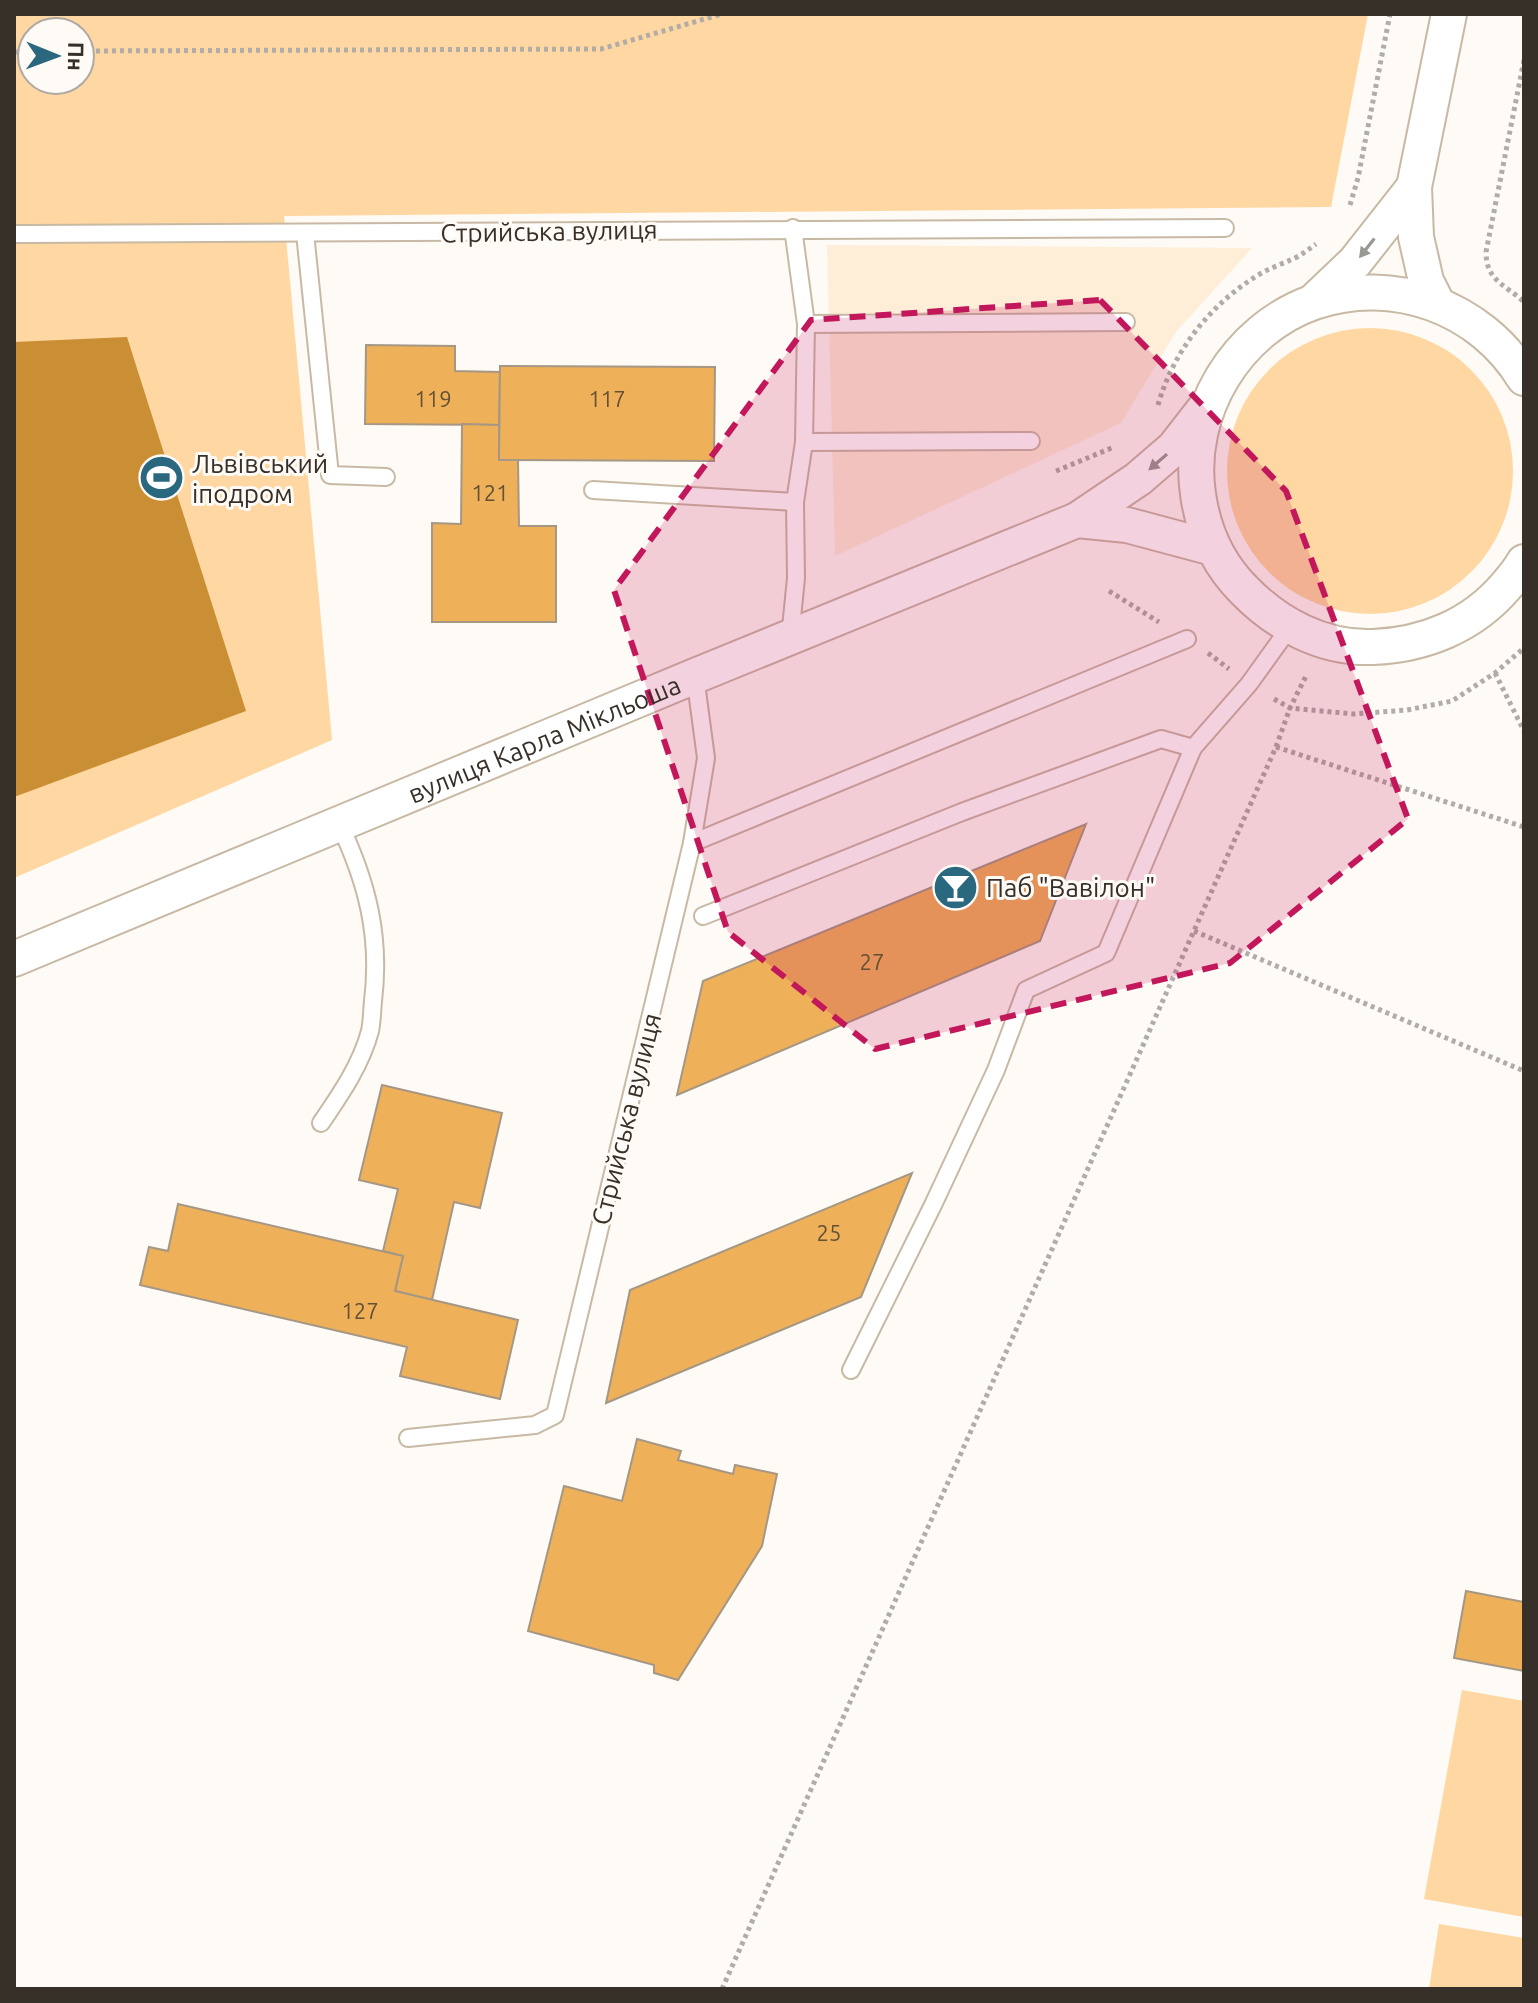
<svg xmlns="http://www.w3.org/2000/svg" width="1538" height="2003" font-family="Ubuntu,sans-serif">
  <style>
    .built { fill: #feeed8 }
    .green { fill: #ffd7a2; fill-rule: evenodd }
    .water { fill: #ca8f34 }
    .building { fill: #eeb15a; stroke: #a59784; stroke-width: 2 }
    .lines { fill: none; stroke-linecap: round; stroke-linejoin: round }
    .service-casing { stroke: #c8b9a5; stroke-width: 20 }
    .minor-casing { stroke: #c8b9a5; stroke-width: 38 }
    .path { stroke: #b1aca7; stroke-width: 5; stroke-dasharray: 4 4; stroke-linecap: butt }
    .service { stroke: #fff; stroke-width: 16 }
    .minor { stroke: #fff; stroke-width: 34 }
    .oneway { fill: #9a9894 }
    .marked { fill: #c2185b; fill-opacity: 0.2; stroke: #c2185b; stroke-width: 6; stroke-dasharray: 16 10; stroke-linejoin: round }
    .labels { text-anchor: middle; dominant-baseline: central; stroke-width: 6; stroke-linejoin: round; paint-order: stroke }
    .number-label { font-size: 22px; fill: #645034 }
    .street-label { font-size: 26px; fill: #363028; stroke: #fefaf6 }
    .poi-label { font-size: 26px; fill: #363028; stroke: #fefaf6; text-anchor: start }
  </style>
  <rect width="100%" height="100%" fill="#fefaf6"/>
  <path class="built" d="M827 245 1252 248 1176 332 1121 423 835 556Z"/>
  <g class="green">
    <path d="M14 14H1368L1331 207 284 216 332 740 14 878ZM32 32H80V80H32Z"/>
    <circle cx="1370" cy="471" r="143"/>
    <path d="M1462 1690 1524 1701V1917L1424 1899Z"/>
    <path d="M1439 1924 1524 1938V1989H1429Z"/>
  </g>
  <path class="water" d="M127 337 246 711 14 797V342Z"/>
  <g class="building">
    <path d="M366 345 455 346V371L500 372 499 425 365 424Z"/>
    <path d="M500 366 715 367 714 461 499 460Z"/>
    <path d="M462 424 499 425V460H518L519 526H556V622H432V523L461 524Z"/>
    <path d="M1086 824 1040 941 677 1095 703 981Z"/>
    <path d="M382 1085 502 1113 480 1208 454 1202 432 1300 395 1291 403 1256 383 1251 398 1189 359 1180Z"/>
    <path d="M912 1173 861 1297 606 1403 630 1290Z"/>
    <path d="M178 1204 403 1256 395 1291 518 1320 500 1399 400 1376 407 1347 140 1285 149 1247 168 1251Z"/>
    <path d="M637 1439 681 1451 678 1460 733 1474 735 1465 777 1474 762 1546 678 1680 654 1673V1665L528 1631 564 1486 622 1501Z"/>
    <path d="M1466 1591 1524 1602V1671L1454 1658Z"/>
  </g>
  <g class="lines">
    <defs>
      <g id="service">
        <path d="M305 233 330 475 386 477"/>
        <path d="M14 234C418 233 822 228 1225 228"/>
        <path d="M806 324 1126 322"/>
        <path d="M804 442 1031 441"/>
        <path d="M593 490 795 502"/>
        <path d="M790 638 796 578 795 502 804 442 806 324 793 228"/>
        <path d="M692 843 1187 639"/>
        <path d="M703 916 962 812 1161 739 1193 748"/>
        <path d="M321 1123C340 1095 361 1065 370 1031 372 1022 372 1011 373 1001 381 936 367 882 339 823"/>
        <path d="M851 1370 933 1205 996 1070 1026 990 1106 953 1193 748 1249 684 1290 627"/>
        <path d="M408 1438 535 1425 555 1415 692 843 706 758 695 676"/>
      </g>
      <g id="minor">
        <path d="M1314 301 1355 262 1414 187"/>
        <path d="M1438 305 1426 281 1416 237 1414 187 1449 14"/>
        <path d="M1524 378C1481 307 1393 275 1314 302 1236 329 1186 413 1198 494 1203 530 1218 564 1244 590 1277 624 1323 649 1373 647 1424 645 1472 626 1506 586 1513 578 1519 571 1524 562"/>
        <path d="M1077 520 1127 525 1213 548"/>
        <path id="s1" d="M14 959 695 676 1077 520 1138 479 1174 448 1209 403"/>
      </g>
    </defs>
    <use href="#service" class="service-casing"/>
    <use href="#minor" class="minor-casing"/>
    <g class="path">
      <path d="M80 51 601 49 722 14"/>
      <path d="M14 52H32"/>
      <path d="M1524 60 1486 252C1486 281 1506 285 1524 302"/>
      <path d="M1350 205 1358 178 1390 14"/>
      <path d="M1158 405C1173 352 1209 306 1255 277 1267 269 1282 264 1295 258 1303 254 1309 249 1316 244"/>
      <path d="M1056 471 1114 447"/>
      <path d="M1109 591 1159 622"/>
      <path d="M1208 653 1229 669"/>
      <path d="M1495 673 1524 731"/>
      <path d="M1274 699 1290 708 1354 714 1407 710 1452 701 1495 673 1524 648"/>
      <path d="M1276 747 1524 827"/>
      <path d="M1194 931 1524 1071"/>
      <path d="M722 1989 1276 747 1290 708 1307 674"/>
    </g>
    <use href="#service" class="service"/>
    <use href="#minor" class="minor"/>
  </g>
  <defs><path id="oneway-solid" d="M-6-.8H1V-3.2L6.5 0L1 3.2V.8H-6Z" transform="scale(2)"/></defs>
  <g class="oneway">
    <use href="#oneway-solid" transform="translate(1367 248) rotate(128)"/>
    <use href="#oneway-solid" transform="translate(1158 462) rotate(139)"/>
  </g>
  <path class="marked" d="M1100 300 1286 491 1408 819 1230 963 875 1049 728 932 614 590 811 320Z"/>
  <defs>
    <symbol id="stadium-disc" viewBox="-11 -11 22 22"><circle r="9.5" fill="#29687e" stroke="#fefaf6"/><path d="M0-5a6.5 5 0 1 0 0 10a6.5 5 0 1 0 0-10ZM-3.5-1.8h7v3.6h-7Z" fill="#fff"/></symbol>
    <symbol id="bar-disc" viewBox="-11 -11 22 22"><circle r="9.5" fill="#29687e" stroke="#fefaf6"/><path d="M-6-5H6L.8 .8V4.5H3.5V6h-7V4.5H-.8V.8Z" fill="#fff"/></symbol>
  </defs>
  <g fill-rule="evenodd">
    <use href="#stadium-disc" x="136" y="452" width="51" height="51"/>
    <use href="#bar-disc" x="930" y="862" width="51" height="51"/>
  </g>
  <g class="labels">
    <g class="number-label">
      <text x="433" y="398">119</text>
      <text x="607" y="398">117</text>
      <text x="490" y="492">121</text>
      <text x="872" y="961">27</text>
      <text x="829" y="1232">25</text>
      <text x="360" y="1310">127</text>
    </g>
    <g class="street-label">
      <text transform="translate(549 231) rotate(-1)">Стрийська вулиця</text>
      <text stroke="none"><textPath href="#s1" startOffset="574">вулиця Карла Мікльоша</textPath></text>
      <text transform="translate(626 1119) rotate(-76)">Стрийська вулиця</text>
    </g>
    <g class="poi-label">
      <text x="192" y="463">Львівський<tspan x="192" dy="30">іподром</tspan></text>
      <text x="986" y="887">Паб "Вавілон"</text>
    </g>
  </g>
  <rect width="1538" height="2003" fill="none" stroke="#363028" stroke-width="32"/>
  <g transform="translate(56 56) rotate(91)"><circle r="38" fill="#fefaf6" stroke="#aea9a4" stroke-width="2"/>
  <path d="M0-6L14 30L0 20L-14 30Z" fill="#29687e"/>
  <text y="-12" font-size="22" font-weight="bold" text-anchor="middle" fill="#363028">Пн</text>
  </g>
</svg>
